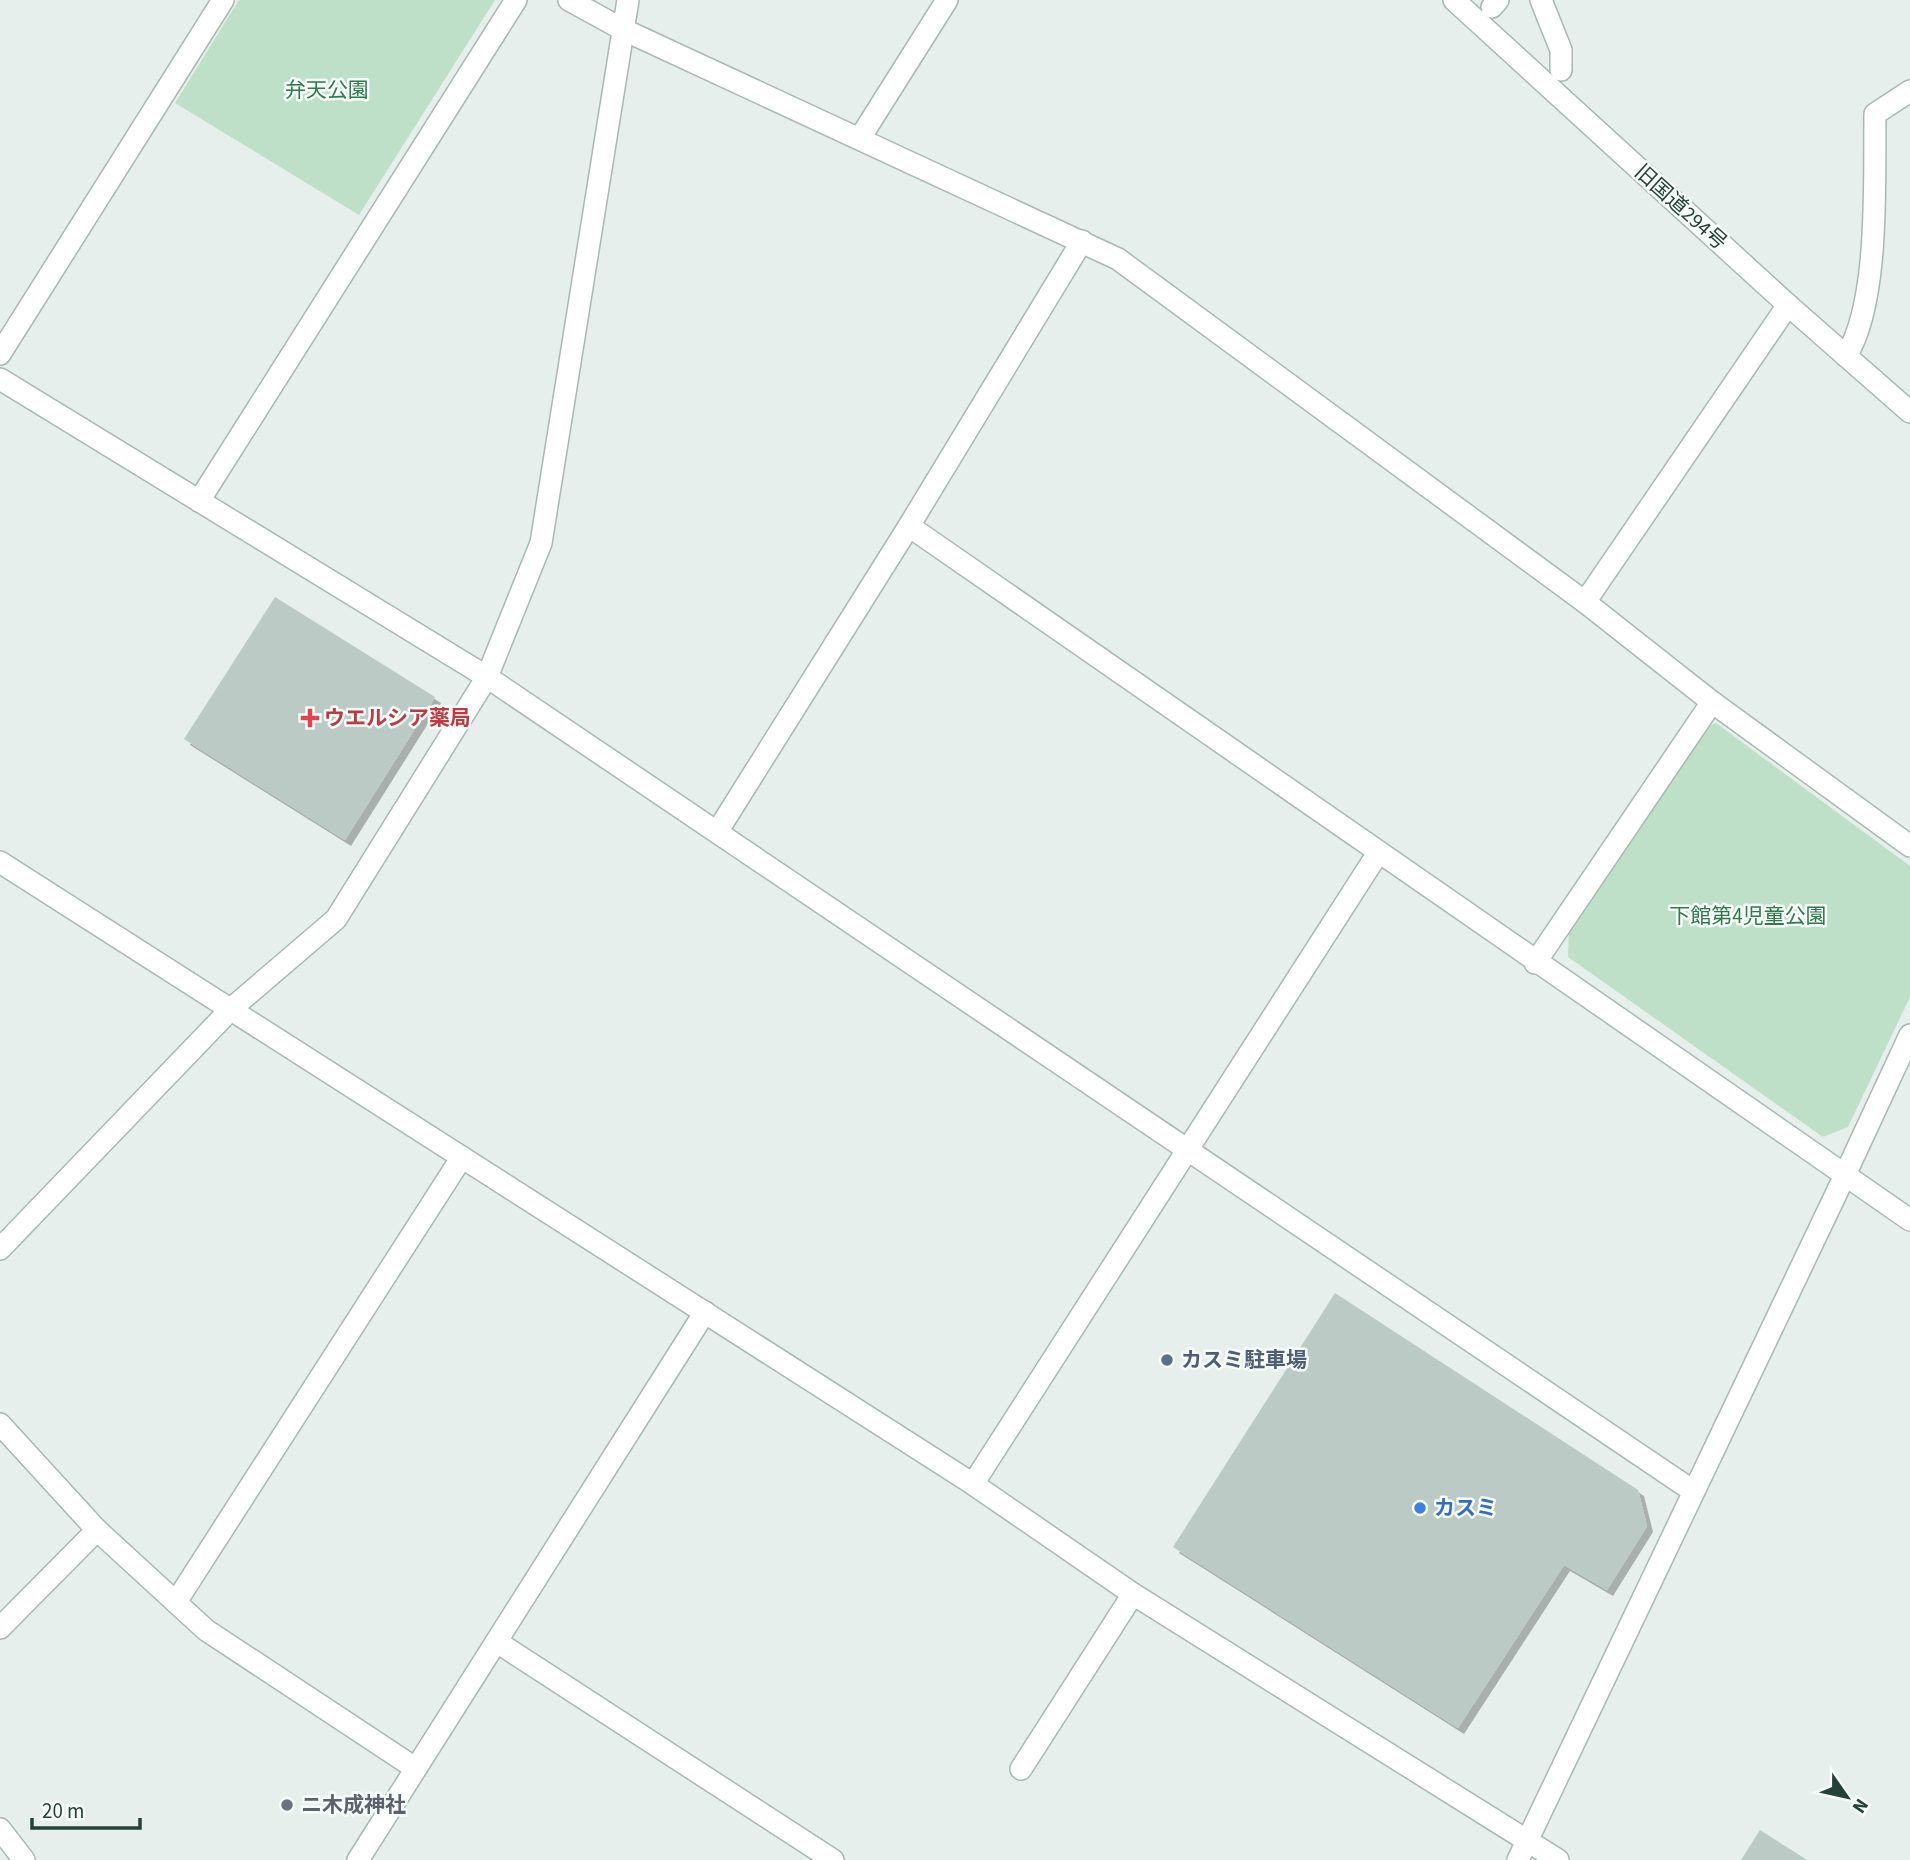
<svg xmlns="http://www.w3.org/2000/svg" width="1910" height="1860" font-family="'Source Sans 3','Noto Sans JP',sans-serif">
  <style>
    .green { fill: #bfe0c8 }
    .building { fill: #bbcac4; filter: url(#shadow) }
    .lines { fill: none; stroke-linecap: round; stroke-linejoin: round }
    .minor-casing { stroke: #a8b8b2; stroke-width: 24 }
    .minor { stroke: #fff; stroke-width: 21 }
    .health-dot { fill: #e0444e; stroke: #f7fbf9; stroke-width: 2.5 }
    .service-dot { fill: #5c6f8a; stroke: #f7fbf9; stroke-width: 2.5 }
    .shop-dot { fill: #3f7fe0; stroke: #f7fbf9; stroke-width: 2.5 }
    .worship-dot { fill: #6b7280; stroke: #f7fbf9; stroke-width: 2.5 }
    .labels { text-anchor: middle; dominant-baseline: central; stroke-width: 5; stroke-linejoin: round; paint-order: stroke }
    .park-label { font-size: 21px; fill: #2d7a4b; stroke: #f7fbf9 }
    .street-label { font-size: 21px; fill: #24423a; stroke: #f7fbf9 }
    .health-label { font-size: 21px; font-weight: bold; fill: #be3a42; stroke: #f7fbf9; text-anchor: start }
    .service-label { font-size: 21px; font-weight: bold; fill: #4e5e75; stroke: #f7fbf9; text-anchor: start }
    .shop-label { font-size: 21px; font-weight: bold; fill: #366cbe; stroke: #f7fbf9; text-anchor: start }
    .worship-label { font-size: 21px; font-weight: bold; fill: #5b616d; stroke: #f7fbf9; text-anchor: start }
  </style>
  <defs>
    <filter id="shadow"><feDropShadow dx="6" dy="6" stdDeviation="0" flood-color="#0004"/></filter>
  </defs>
  <rect width="100%" height="100%" fill="#e6efeb"/>
  <g class="green">
    <path d="M239 0H495L359 215 175 103Z"/>
    <path d="M1716 723 1910 866V997L1848 1127 1823 1137 1568 957 1569 929 1704 729Z"/>
  </g>
  <g class="building">
    <path d="M275 597 435 697 345 840 184 739Z"/>
    <path d="M1335 1293 1638 1490 1647 1526 1607 1590 1564 1565 1458 1728 1173 1547Z"/>
    <path d="M1760 1830 1807 1860H1741Z"/>
  </g>
  <g class="lines">
    <defs>
      <g id="minor">
        <path d="M569 0 622 29 1118 259 1585 602 1712 702 1910 846"/>
        <path d="M1454 0 1788 305 1910 412"/>
        <path d="M1541 0 1561 50V70"/>
        <path d="M1492 7 1498 0"/>
        <path d="M860 138 947 0"/>
        <path d="M0 354 223 0"/>
        <path d="M1846 356C1880 302 1874 179 1875 114L1910 91"/>
        <path d="M0 379 487 677 1693 1491"/>
        <path d="M199 501 516 0"/>
        <path d="M909 526 1910 1220"/>
        <path d="M1585 602 1788 305"/>
        <path d="M717 832 909 526 1082 241"/>
        <path d="M0 862 973 1484 1133 1594 1558 1860"/>
        <path d="M1535 963 1712 702"/>
        <path d="M0 1249 232 1008 336 919 487 677 541 543 628 0"/>
        <path d="M0 1424 97 1530 206 1630 415 1768"/>
        <path d="M973 1484 1378 853"/>
        <path d="M176 1602 462 1157"/>
        <path d="M0 1628 97 1530"/>
        <path d="M497 1642 833 1860"/>
        <path d="M1021 1769 1133 1594"/>
        <path d="M0 1829 24 1860"/>
        <path d="M358 1860 705 1312"/>
        <path d="M1518 1860 1837 1192 1910 1035"/>
      </g>
    </defs>
    <use href="#minor" class="minor-casing"/>
    <use href="#minor" class="minor"/>
  </g>
  <path class="health-dot" d="M306.5 707.5h7v7h7v7h-7v7h-7v-7h-7v-7h7z"/>
  <circle class="service-dot" cx="1167" cy="1360" r="7"/>
  <circle class="shop-dot" cx="1420" cy="1508" r="7"/>
  <circle class="worship-dot" cx="287" cy="1805" r="7"/>
  <g class="labels">
    <g class="park-label">
      <text x="327" y="90">弁天公園</text>
      <text x="1748" y="916">下館第4児童公園</text>
    </g>
    <g class="street-label">
      <text transform="translate(1681 207) rotate(42)">旧国道294号</text>
    </g>
    <g class="health-label">
      <text x="324" y="718">ウエルシア薬局</text>
    </g>
    <g class="service-label">
      <text x="1181" y="1360">カスミ駐車場</text>
    </g>
    <g class="shop-label">
      <text x="1434" y="1508">カスミ</text>
    </g>
    <g class="worship-label">
      <text x="301" y="1805">ニ木成神社</text>
    </g>
  </g>
  <g transform="translate(1847 1797) rotate(124)" stroke="#f7fbf9" stroke-width="5" paint-order="stroke">
  <path d="M0-5L12 26L0 18L-12 26Z" fill="#24423a"/>
  <text y="-10" font-size="19" font-weight="bold" text-anchor="middle" fill="#24423a">N</text>
  </g>
  <path d="M32 1818v10h108v-10" fill="none" stroke="#24423a" stroke-width="3.5"/>
  <text x="42" y="1818" font-size="21" fill="#24423a" stroke="#f7fbf9" stroke-width="5" paint-order="stroke">20 m</text>
</svg>
